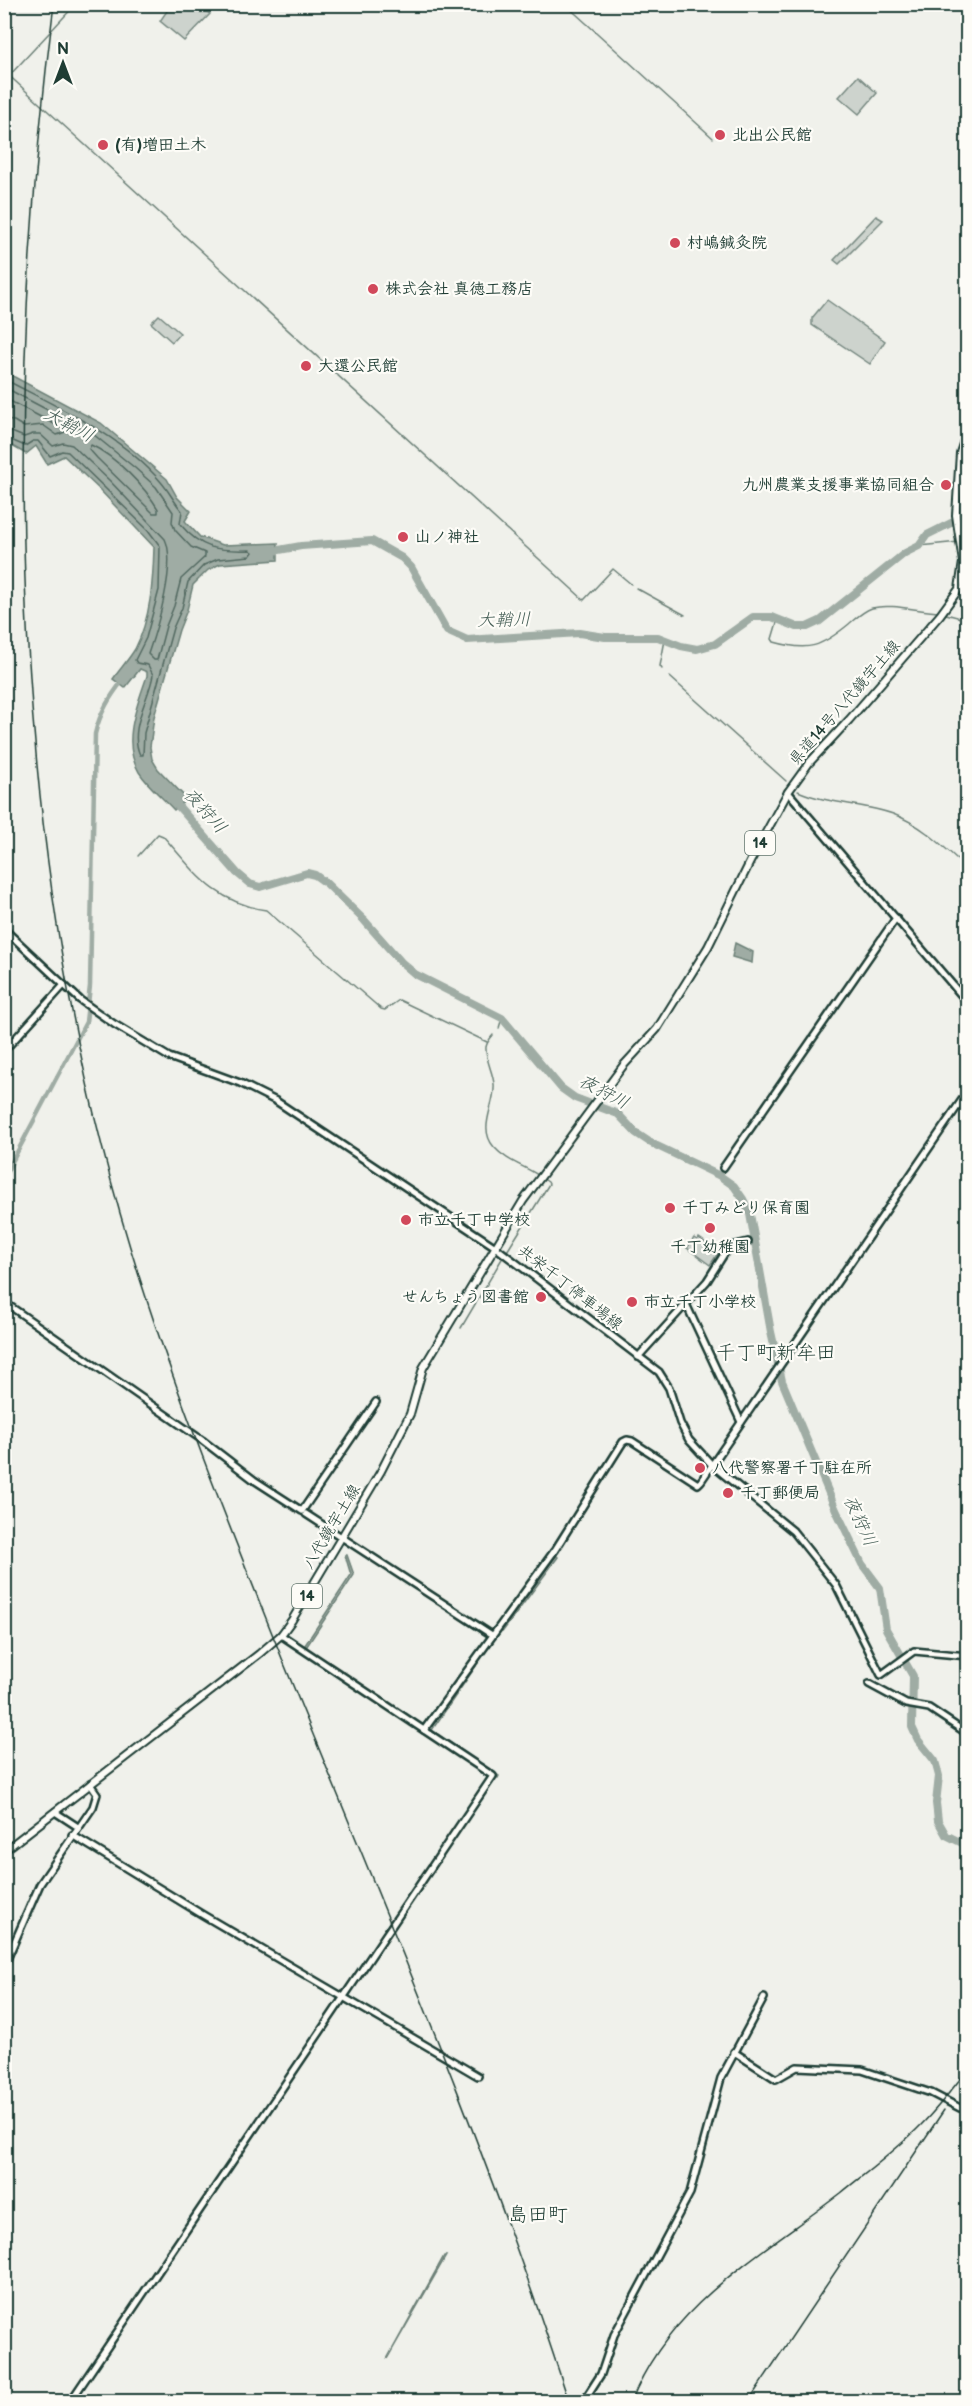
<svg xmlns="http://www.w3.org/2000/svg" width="972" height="2406" font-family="'Balsamiq Sans','Klee One',sans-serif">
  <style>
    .green { fill: #cdd3cd; stroke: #768880; stroke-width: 1.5 }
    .water { fill: #9faca4; stroke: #6c8077; stroke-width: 1.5 }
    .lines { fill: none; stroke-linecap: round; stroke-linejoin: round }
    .shore { stroke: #526961; stroke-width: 1.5 }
    .stream { stroke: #6c8077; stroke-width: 1.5 }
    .canal { stroke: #9faca4; stroke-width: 4.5 }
    .river { stroke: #9faca4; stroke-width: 8 }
    .secondary-casing { stroke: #1f3d34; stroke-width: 10 }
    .primary-casing { stroke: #1f3d34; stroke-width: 10 }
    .secondary { stroke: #fdfcf7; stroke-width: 5 }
    .primary { stroke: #fdfcf7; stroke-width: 6 }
    .rail { stroke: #1f3d34; stroke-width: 1.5 }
    .poi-dot { fill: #d1495b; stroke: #fdfcf7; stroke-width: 2 }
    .labels { text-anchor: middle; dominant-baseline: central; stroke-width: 4.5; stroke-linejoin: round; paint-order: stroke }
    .shield { fill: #fdfcf7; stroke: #62766e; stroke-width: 1.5 }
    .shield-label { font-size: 15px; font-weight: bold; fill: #1f3d34 }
    .poi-label { font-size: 16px; font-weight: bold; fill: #1f3d34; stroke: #fdfcf7; text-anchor: start }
    .street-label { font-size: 16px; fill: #1f3d34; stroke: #fdfcf7 }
    .water-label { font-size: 18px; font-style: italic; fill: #455e56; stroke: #fdfcf7 }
    .quarter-label { font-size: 20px; fill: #1f3d34; stroke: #fdfcf7 }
  </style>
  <rect width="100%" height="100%" fill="#f0f1eb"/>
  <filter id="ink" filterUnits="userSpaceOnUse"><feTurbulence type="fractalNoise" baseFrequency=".0167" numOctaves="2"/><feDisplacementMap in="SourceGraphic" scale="12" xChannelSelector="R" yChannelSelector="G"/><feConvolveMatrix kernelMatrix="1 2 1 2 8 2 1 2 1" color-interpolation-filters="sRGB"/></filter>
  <g filter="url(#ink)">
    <g class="green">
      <path d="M171 5H199L210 14 184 41 160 21Z"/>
      <path d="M858 76 877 93 859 114 839 97Z"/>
      <path d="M876 216 883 220 839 264 834 260Z"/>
      <path d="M827 300 885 341 870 364 812 325V318Z"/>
      <path d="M159 315 180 333 172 342 151 323Z"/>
      <path d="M694 1238 697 1240 699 1238 719 1252 710 1265 687 1248Z"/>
    </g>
    <g class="water">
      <path d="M5 372 101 423 167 479 177 497 191 511 185 521 200 537 223 545 278 543V560L220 564 208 570 193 585 187 610 179 630 154 717 150 747 152 759 158 769 187 799 174 810C163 798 148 786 139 772 121 742 137 706 147 676V672L140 669 125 688 113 679C120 669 129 659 135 649 151 618 153 581 154 547L100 490 64 456 47 464 36 446 26 454 5 442Z"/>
      <path d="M735 943 753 952 752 963 732 957Z"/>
      <path d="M345 1555H347L354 1575 305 1649 303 1648 351 1575Z"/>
      <path d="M556 1555 558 1557 503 1631 501 1630Z"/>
      <path d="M474 1665 476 1666 432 1730 499 1776 498 1778 428 1731Z"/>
      <path d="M444 2256H446L387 2359Z"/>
    </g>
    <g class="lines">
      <g class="shore">
        <path d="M4 379C59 408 120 434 161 482 169 491 174 502 182 511L180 524C202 550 218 551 250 550L253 552 250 556 218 559 204 565 188 582 182 608 173 628 149 715 144 733 143 755H140C128 729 149 700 153 675L148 665 137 663 135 660 146 638 159 590 160 546 148 530 68 452 62 451 50 456 38 441H33L25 446 4 437"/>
        <path d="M4 387 93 434 135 468 156 487 173 512 172 522 175 530 191 547 205 553V557L181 579 174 606 166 626 157 660H154L148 654C157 628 177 564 165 539L110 481 72 445 63 443 53 446 40 434H33L24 437 4 429"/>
        <path d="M4 398 64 429 65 432 57 435 43 425 24 427 14 421 4 420"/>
        <path d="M91 445C115 456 145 487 158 509V513H153L97 458 89 449Z"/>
      </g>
      <g class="stream">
        <path d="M565 4 713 138"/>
        <path d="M4 71 584 600 613 569 631 584"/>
        <path d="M9 76 76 4"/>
        <path d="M963 540V517"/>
        <path d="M919 546 959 542"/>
        <path d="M636 588 685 615"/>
        <path d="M946 614 968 620"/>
        <path d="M778 619 772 639 774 642C809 652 821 647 849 624 856 618 863 611 872 608 891 603 917 611 937 612"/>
        <path d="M662 669 660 666 665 640"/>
        <path d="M670 677 786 781"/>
        <path d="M798 791C827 804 862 803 893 814 923 825 945 848 968 869"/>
        <path d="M138 856 158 834 163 836C196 873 214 902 266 910L381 1009 385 1010 399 1000 487 1042"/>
        <path d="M499 1028 502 1018"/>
        <path d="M493 1035C490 1039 487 1042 486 1047 485 1059 493 1072 494 1084 496 1105 477 1127 494 1147 505 1160 524 1166 538 1175"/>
        <path d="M506 1253 549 1184 548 1182 542 1178"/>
        <path d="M461 1328 503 1257"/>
      </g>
      <path class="canal" d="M4 1177 86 1022 90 986 95 734C100 712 110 697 123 680"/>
      <g class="river">
        <path d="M268 552 301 546 372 541 402 558 411 567 447 631 467 640 579 633 605 637H658L681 646 697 649 715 644 753 617H772L797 627H807L820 621 905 553 919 546 927 535 963 517 968 458"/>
        <path d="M172 799 237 873 250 884 260 887 307 873 315 875 326 883 364 920 401 962 415 974 502 1018 561 1088 575 1098 618 1114 636 1133 651 1143 720 1176 734 1186 743 1199 750 1214 771 1332 782 1381 836 1510 862 1564 880 1588 886 1629 913 1676 912 1727 918 1740 935 1761 939 1776 936 1803 938 1821 946 1835 968 1846"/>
      </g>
      <defs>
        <g id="secondary">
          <path d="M788 792 968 1003"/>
          <path d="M4 929 80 1000 114 1024 169 1057 240 1083 276 1101 494 1246 659 1372 669 1388 680 1423 689 1440 712 1465 793 1531 836 1585 881 1675 914 1651 968 1656"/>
          <path d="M4 1051 64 985"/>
          <path d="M723 1168 896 918"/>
          <path d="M4 1302 202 1440 254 1480 302 1511 376 1402"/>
          <path d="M686 1304 741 1422"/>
          <path d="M638 1357 707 1281 726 1251 732 1246 748 1242"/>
          <path d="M306 1514 492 1635"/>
          <path d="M869 1684 906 1704 929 1708 968 1734"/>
          <path d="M424 1730 555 1550 623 1442 627 1440 632 1441 695 1482 698 1484 701 1481 968 1091"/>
          <path d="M55 1812 78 1827"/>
          <path d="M72 1835 203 1915 478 2076"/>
          <path d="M4 1966 40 1884 93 1807 97 1794 90 1784"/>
          <path d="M734 2052 776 2079 797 2067 862 2070 931 2093 960 2108"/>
          <path d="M70 2402 493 1776 281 1635"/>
          <path d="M583 2402 601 2374 614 2335 690 2193 721 2078 764 1998"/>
        </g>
        <path id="primary" d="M4 1851 259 1654 281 1635 292 1620 381 1471 410 1414 423 1368 523 1201 623 1066 657 1029 708 947 751 860 788 792 809 763 849 720 940 615 959 589 963 562 956 515 960 453 968 428"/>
      </defs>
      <use href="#secondary" class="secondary-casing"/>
      <use href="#primary" class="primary-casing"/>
      <use href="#secondary" class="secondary"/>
      <use href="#primary" class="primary"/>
      <g class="rail">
        <path d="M54 4C0 423 10 874 140 1279 182 1410 234 1538 285 1666 384 1909 488 2151 569 2402"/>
        <path d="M631 2402C669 2304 762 2254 841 2193 868 2171 897 2150 921 2125 938 2108 953 2088 968 2069"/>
        <path d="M748 2402 944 2110"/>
      </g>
    </g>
  </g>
  <g class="poi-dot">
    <circle cx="720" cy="135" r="6"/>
    <circle cx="103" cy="145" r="6"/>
    <circle cx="675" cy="243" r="6"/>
    <circle cx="373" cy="289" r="6"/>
    <circle cx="306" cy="366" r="6"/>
    <circle cx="946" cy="485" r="6"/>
    <circle cx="403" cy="537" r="6"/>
    <circle cx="670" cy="1208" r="6"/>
    <circle cx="406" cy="1220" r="6"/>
    <circle cx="710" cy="1228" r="6"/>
    <circle cx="541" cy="1297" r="6"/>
    <circle cx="632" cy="1302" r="6"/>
    <circle cx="700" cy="1468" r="6"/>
    <circle cx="728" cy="1493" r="6"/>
  </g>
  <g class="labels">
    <g class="shield">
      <rect x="745" y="831" width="30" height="24" rx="4.5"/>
      <rect x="292" y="1584" width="30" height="24" rx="4.5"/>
    </g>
    <g class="shield-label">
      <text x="760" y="843">14</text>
      <text x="307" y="1596">14</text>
    </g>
    <g class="poi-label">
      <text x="732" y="135">北出公民館</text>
      <text x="115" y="145">(有)増田土木</text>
      <text x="687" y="243">村嶋鍼灸院</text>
      <text x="385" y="289">株式会社 真徳工務店</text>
      <text x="318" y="366">大還公民館</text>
      <text x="934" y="485" text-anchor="end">九州農業支援事業協同組合</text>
      <text x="415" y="537">山ノ神社</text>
      <text x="682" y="1208">千丁みどり保育園</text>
      <text x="418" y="1220">市立千丁中学校</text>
      <text x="710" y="1247" text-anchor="middle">千丁幼稚園</text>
      <text x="529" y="1297" text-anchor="end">せんちょう図書館</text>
      <text x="644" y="1302">市立千丁小学校</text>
      <text x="712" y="1468">八代警察署千丁駐在所</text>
      <text x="740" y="1493">千丁郵便局</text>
    </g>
    <g class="street-label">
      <text transform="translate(845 703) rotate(-49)">県道14号八代鏡宇土線</text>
      <text transform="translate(570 1288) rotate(38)">共栄千丁停車場線</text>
      <text transform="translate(332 1527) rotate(-59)">八代鏡宇土線</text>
    </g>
    <g class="water-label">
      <text transform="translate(69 425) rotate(28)">大鞘川</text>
      <text transform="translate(504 620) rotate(-1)">大鞘川</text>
      <text transform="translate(205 811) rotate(48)">夜狩川</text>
      <text transform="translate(604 1092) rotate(28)">夜狩川</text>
      <text transform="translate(860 1521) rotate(65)">夜狩川</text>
    </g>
    <g class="quarter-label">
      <text x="776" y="1353">千丁町新牟田</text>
      <text x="538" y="2215">島田町</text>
    </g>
  </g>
  <rect width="972" height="2406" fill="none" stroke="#fdfcf7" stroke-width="24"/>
  <rect x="12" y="12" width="948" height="2382" fill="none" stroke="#1f3d34" stroke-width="2" filter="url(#ink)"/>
  <g transform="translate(63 63)" stroke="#fdfcf7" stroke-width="4.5" paint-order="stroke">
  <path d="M0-4.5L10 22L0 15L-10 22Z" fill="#1f3d34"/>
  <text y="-9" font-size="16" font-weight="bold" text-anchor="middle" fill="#1f3d34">N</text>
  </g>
</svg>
